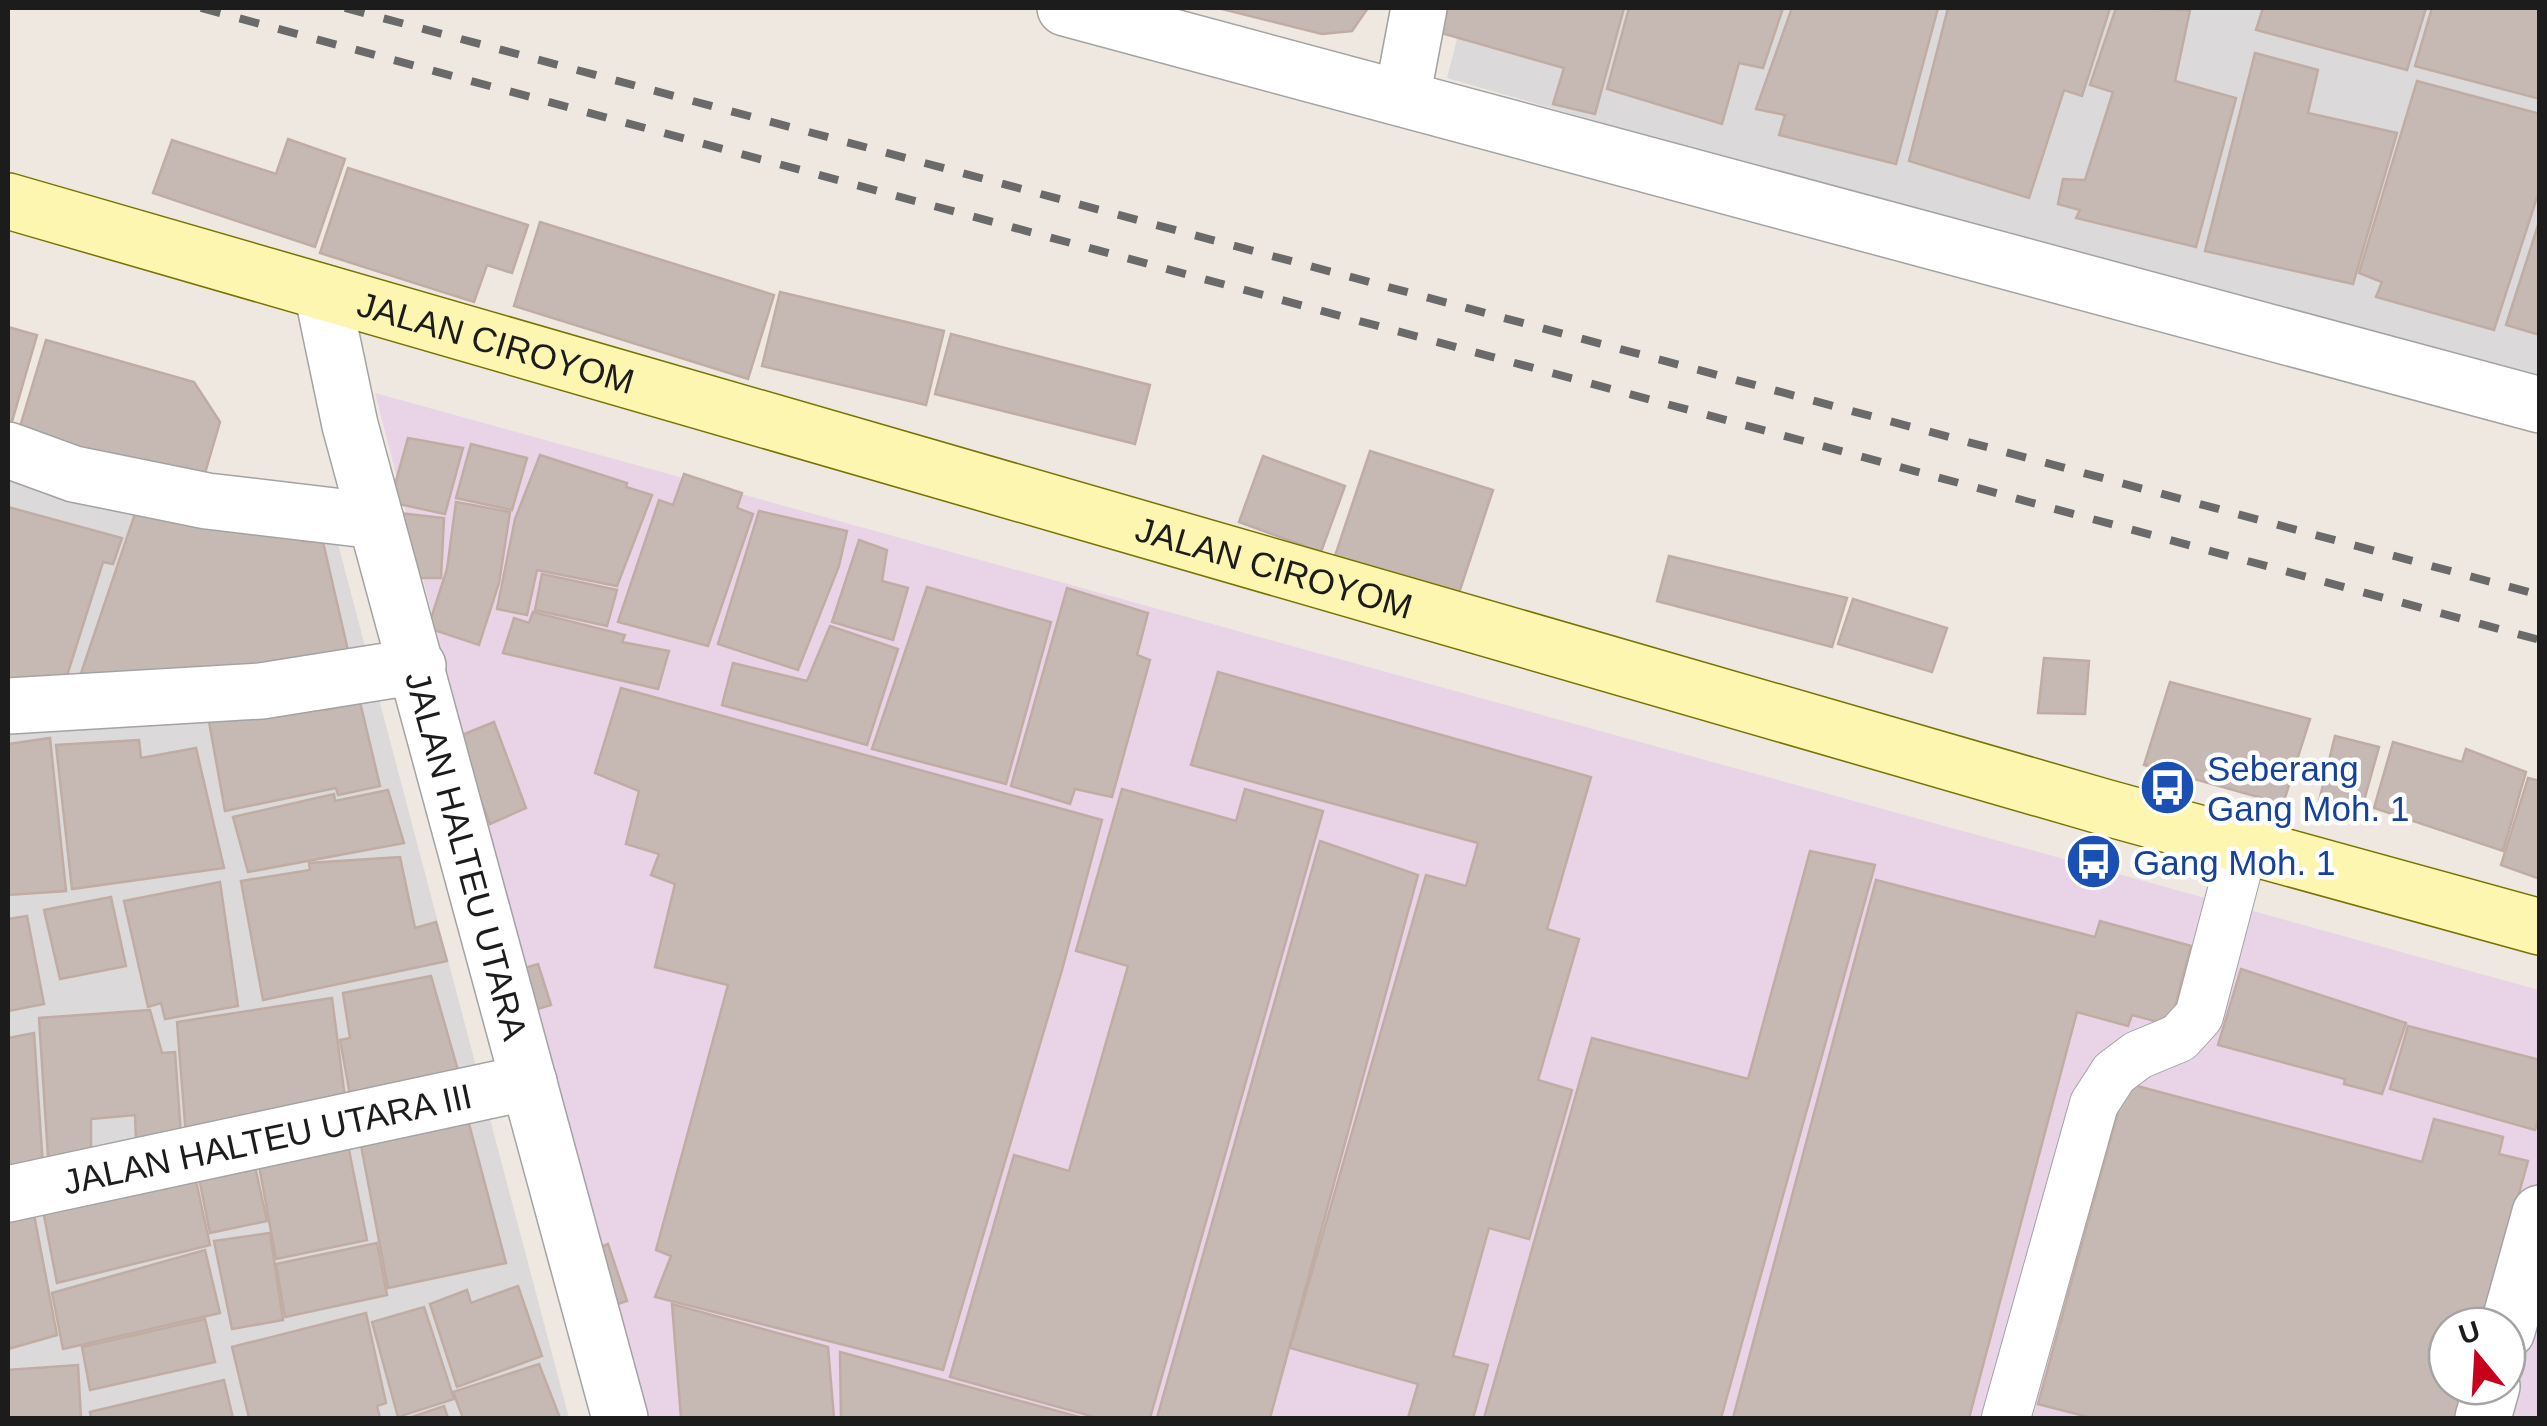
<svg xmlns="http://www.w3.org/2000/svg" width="2547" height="1426" font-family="Helvetica,sans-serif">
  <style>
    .residential { fill: #dbd9d9 }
    .industrial { fill: #e8d3e7; fill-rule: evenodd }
    .building { fill: #c6b9b4; stroke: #c1aca3; stroke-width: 2.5 }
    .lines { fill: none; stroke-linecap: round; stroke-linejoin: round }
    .lane-casing { stroke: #a3a3a3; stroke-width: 50 }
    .street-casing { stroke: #a3a3a3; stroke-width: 58 }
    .secondary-casing { stroke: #777300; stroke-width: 58 }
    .lane { stroke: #fff; stroke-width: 48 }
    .street { stroke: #fff; stroke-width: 55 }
    .secondary { stroke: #fdf6b1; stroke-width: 55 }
    .rail { stroke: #6a6a6a; stroke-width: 8; stroke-dasharray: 20 20; stroke-linecap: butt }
    .labels { text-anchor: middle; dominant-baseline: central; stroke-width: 9; stroke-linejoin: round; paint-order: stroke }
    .street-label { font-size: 35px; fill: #1c1c1c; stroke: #fff }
    .transit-label { font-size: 35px; fill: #164399; stroke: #fff; text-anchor: start }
  </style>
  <rect width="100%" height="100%" fill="#eee8e1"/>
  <g class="residential">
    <path d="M1465 8H2539V393L1447 78Z"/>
    <path d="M8 464 338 544 569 1418H8Z"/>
  </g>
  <path class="industrial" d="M375 393 2539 990V1418H640ZM2447 1326H2507V1386H2447Z"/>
  <g class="building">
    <path d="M1218 8H1368L1352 31 1322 34Z"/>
    <path d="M1448 8H1624L1595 114 1553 104 1564 68 1441 33Z"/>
    <path d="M1629 8H1783L1763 68 1739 63 1722 124 1607 89Z"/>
    <path d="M1792 8H1938L1896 164 1779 135 1785 115 1756 109Z"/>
    <path d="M1948 8H2110L2082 96 2064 90 2029 198 1909 161Z"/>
    <path d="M2116 8 2190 10 2175 81 2236 98 2196 247 2076 218 2080 210 2058 204 2063 179 2085 180 2113 92 2090 85Z"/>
    <path d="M2263 8H2426L2407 70 2256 30Z"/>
    <path d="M2432 8H2540V99L2415 66Z"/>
    <path d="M2255 53 2318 70 2308 113 2397 133 2353 284 2205 251Z"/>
    <path d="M2417 81 2540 114V188L2494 330 2376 297 2382 282 2359 273Z"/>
    <path d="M288 139 345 159 315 247 153 193 172 140 276 174Z"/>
    <path d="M348 168 528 225 512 273 487 265 474 302 320 253Z"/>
    <path d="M2540 219V335L2506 325Z"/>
    <path d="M540 222 774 295 748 379 514 306Z"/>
    <path d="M780 292 944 331 926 405 762 366Z"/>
    <path d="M8 327 37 335 9 432H8Z"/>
    <path d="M951 334 1150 385 1135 444 935 394Z"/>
    <path d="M46 340 194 382 220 422 200 490 17 437Z"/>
    <path d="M408 438 463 448 445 514 390 502Z"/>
    <path d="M471 444 527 458 512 510 456 498Z"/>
    <path d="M1370 451 1493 490 1458 596 1335 556Z"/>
    <path d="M540 455 627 483 626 487 652 495 617 586 537 570 527 615 497 609 515 519Z"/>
    <path d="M1263 456 1345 486 1321 552 1239 522Z"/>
    <path d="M684 474 742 493 737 508 753 514 708 646 618 622 659 500 673 505Z"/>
    <path d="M141 496 302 525 301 541 323 542 349 655 75 691Z"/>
    <path d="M456 502 510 512 499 583 479 645 428 628 447 569Z"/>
    <path d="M8 507 122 538 113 564 103 562 64 685H8Z"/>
    <path d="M759 511 847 531 839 566 798 670 718 644Z"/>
    <path d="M399 513 444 518 441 578H406Z"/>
    <path d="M859 540 887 550 882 581 908 588 893 640 832 622Z"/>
    <path d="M1669 556 1847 598 1832 647 1657 601Z"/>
    <path d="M542 574 617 590 607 626 535 610Z"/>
    <path d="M927 587 1051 622 1006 784 872 749Z"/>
    <path d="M1067 588 1148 613 1137 655 1150 660 1112 797 1075 789 1070 804 1011 786Z"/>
    <path d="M1853 599 1947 628 1932 672 1838 644Z"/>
    <path d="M533 612 625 635 622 642 669 651 658 689 503 653 514 618 529 623Z"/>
    <path d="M830 626 898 649 867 745 722 705 733 663 807 681Z"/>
    <path d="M2044 658 2089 661 2085 714 2038 713Z"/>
    <path d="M1218 672 1591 777 1547 929 1579 939 1538 1080 1572 1090 1529 1239 1489 1228 1453 1356 1488 1365 1473 1418H1408L1418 1384 1290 1348 1426 875 1466 886 1478 843 1191 765Z"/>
    <path d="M2170 682 2310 719 2283 804 2144 765Z"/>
    <path d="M621 688 1102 820 1062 970 943 1370 655 1297 671 1256 656 1250 728 985 655 967 675 884 651 875 659 854 626 844 639 791 595 773Z"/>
    <path d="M324 701 326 710 360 702 380 786 338 795 336 788 225 811 208 716Z"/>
    <path d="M494 722 526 808 490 824 457 737Z"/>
    <path d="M2335 736 2379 747 2361 811 2319 801Z"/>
    <path d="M50 738 66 891 8 895V744Z"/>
    <path d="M139 740 141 758 196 748 224 868 72 889 56 745Z"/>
    <path d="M2393 742 2462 762 2466 749 2526 772 2503 851 2374 808Z"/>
    <path d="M2528 778 2540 781V879L2501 865Z"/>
    <path d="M1122 789 1236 821 1245 789 1323 811 1150 1418H1098L950 1377 1014 1155 1069 1171 1128 966 1076 951Z"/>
    <path d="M388 790 404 843 248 872 233 817 334 794 335 801Z"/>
    <path d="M1320 841 1418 875 1270 1418H1157Z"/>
    <path d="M1810 851 1875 865 1721 1418H1484L1592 1038 1748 1079Z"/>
    <path d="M400 857 415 928 436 922 447 961 263 1000 241 881 310 870 309 863Z"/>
    <path d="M1876 880 2095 937 2100 921 2191 946 2170 1025 2132 1015 2128 1026 2077 1012 1969 1418H1733Z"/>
    <path d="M220 882 238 1006 165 1019 161 1003 148 1007 124 901Z"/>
    <path d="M111 897 126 966 60 979 44 910Z"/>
    <path d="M27 916 44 1004 8 1011V919Z"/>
    <path d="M538 964 551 1005 522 1014 510 972Z"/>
    <path d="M2241 969 2406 1023 2382 1094 2344 1084 2345 1079 2218 1045Z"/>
    <path d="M431 976 463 1088 351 1100 340 1040 350 1038 343 993Z"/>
    <path d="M332 998 346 1106 186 1136 177 1022Z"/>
    <path d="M150 1010 162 1053 175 1052 181 1135 136 1141 135 1115 91 1119V1170L49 1172 39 1018Z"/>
    <path d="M2408 1026 2540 1060V1114L2535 1130 2390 1089Z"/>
    <path d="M34 1033 44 1182 8 1188V1038Z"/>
    <path d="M2126 1083 2422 1162 2434 1119 2503 1137 2499 1154 2528 1161 2482 1326H2447V1386H2465L2457 1418H2092L2038 1404Z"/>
    <path d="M464 1105 506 1263 388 1288 357 1124Z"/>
    <path d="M344 1125 367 1240 276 1259 255 1143Z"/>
    <path d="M250 1144 267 1221 210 1233 195 1158Z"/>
    <path d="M192 1163 210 1245 57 1283 41 1200Z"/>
    <path d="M31 1199 57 1335 8 1349V1203Z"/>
    <path d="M270 1233 283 1320 232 1329 214 1241Z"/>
    <path d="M377 1243 387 1295 285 1317 276 1264Z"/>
    <path d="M608 1244 627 1301 603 1309 586 1253Z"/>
    <path d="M205 1250 220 1313 63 1349 52 1293Z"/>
    <path d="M518 1286 542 1356 457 1387 430 1304 467 1290 471 1303Z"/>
    <path d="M672 1304 828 1347 834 1418H681Z"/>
    <path d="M424 1307 454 1399 398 1417 372 1322Z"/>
    <path d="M366 1313 386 1403 377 1406 380 1418H249L232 1347Z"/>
    <path d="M205 1319 215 1362 90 1390 82 1347Z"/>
    <path d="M840 1352 1083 1418H841Z"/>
    <path d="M539 1364 560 1418H463L453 1392Z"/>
    <path d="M78 1365 81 1418H8V1370Z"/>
    <path d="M224 1380 233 1418H91L90 1412Z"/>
    <path d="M444 1406 448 1418H409Z"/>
  </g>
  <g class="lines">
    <defs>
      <path id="lane" d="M2006 1418 2094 1104 2114 1073 2138 1055 2179 1038 2199 1016 2244 845"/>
      <g id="street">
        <path d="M1065 8 2540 405"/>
        <path d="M1402 98 1419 8"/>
        <path id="s1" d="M322 292 350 425 620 1418"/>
        <path d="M8 450 74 474 207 501 376 521"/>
        <path d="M8 706 261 691 418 666"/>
        <path id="s2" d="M8 1194 529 1082"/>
        <path d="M2507 1331 2540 1213"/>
        <path d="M2483 1418 2492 1386"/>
      </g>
      <g id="secondary">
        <path id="s3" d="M8 201 2104 807 2540 927"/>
      </g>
    </defs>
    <use href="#lane" class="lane-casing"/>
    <use href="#street" class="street-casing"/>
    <use href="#secondary" class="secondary-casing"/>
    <use href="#lane" class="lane"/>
    <use href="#street" class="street"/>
    <use href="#secondary" class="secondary"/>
    <g class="rail">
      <path d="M201 8 2540 640"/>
      <path d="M345 8 2540 595"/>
    </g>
  </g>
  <defs>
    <symbol id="bus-disc" viewBox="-11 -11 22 22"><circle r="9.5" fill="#1a4fb4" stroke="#fff"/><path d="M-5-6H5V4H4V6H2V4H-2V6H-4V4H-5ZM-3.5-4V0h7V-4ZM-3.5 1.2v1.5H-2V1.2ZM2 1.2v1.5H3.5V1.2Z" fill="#fff"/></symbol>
  </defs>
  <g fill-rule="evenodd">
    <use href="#bus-disc" x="2136" y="756" width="63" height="63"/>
    <use href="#bus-disc" x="2062" y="830" width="63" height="63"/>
  </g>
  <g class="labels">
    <g class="street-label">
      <text stroke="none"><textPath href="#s3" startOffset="508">JALAN CIROYOM</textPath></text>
      <text stroke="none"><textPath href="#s3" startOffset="1318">JALAN CIROYOM</textPath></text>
      <text stroke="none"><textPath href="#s1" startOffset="582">JALAN HALTEU UTARA</textPath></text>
      <text stroke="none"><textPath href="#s2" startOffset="265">JALAN HALTEU UTARA III</textPath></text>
    </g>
    <g class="transit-label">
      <text x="2207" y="768">Seberang<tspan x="2207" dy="40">Gang Moh. 1</tspan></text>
      <text x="2133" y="862">Gang Moh. 1</text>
    </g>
  </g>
  <rect width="2547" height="1426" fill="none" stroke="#1c1c1c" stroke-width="20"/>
  <g transform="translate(2477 1356) rotate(342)"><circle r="48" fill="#ffffff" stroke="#a4a4a4" stroke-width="2.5"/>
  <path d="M0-8L18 38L0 25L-18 38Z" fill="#c9001c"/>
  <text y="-15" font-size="28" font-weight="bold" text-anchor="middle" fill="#1c1c1c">U</text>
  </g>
</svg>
